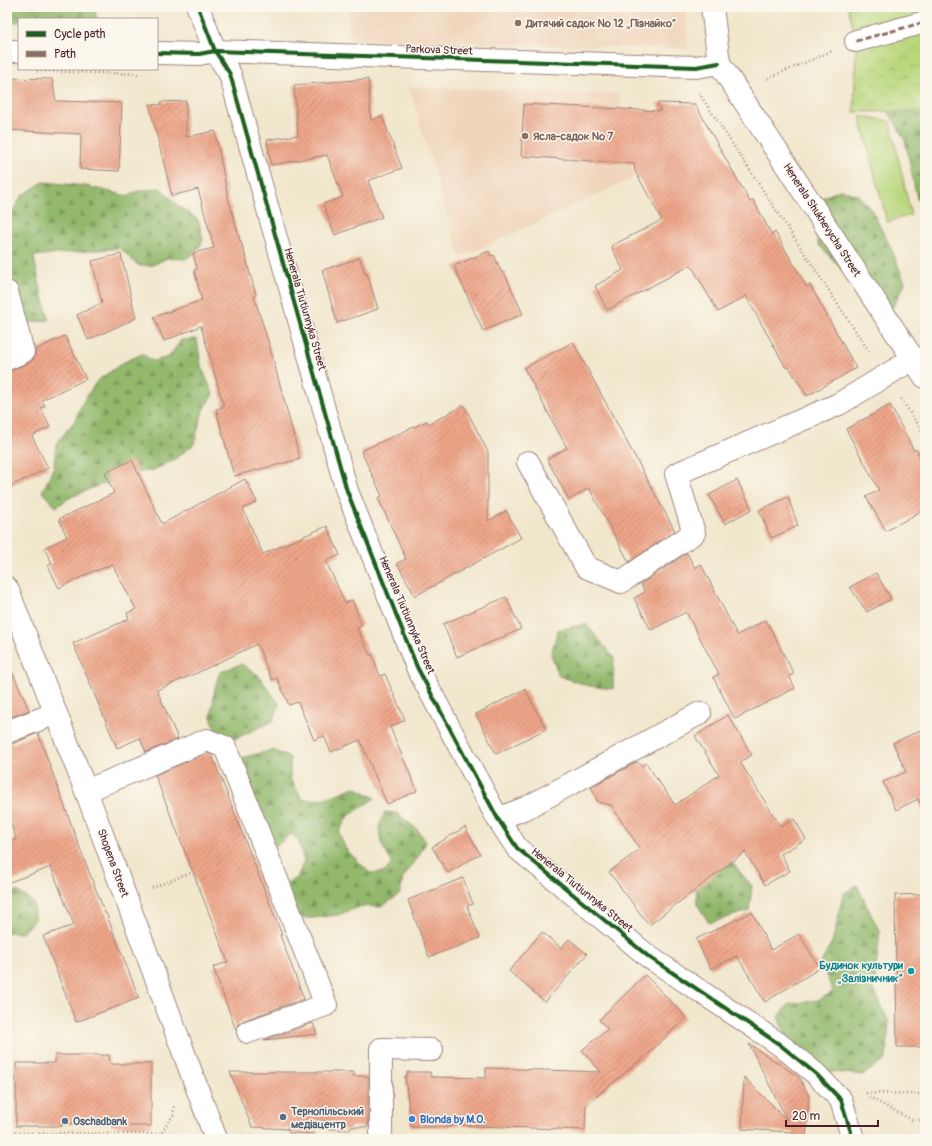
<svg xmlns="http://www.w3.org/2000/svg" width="932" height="1146" font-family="Pangolin,sans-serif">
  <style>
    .built { fill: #f0d5bc }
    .grass { fill: #b9d77d; stroke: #827b54 }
    .forest { fill: url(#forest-firs); stroke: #6e6c4c }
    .park { fill: url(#park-crowns); stroke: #827b54 }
    .building { fill: url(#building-hatch) }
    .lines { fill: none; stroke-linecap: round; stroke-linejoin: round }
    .minor-casing { stroke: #9e837c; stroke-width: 24 }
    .major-casing { stroke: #9e837c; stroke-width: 24 }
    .path { stroke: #9e837c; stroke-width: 2.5; stroke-dasharray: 1 3; stroke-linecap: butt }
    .minor { stroke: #fff; stroke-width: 22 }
    .major { stroke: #fff; stroke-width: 22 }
    .quiet { stroke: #8d6e63; stroke-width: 3; stroke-dasharray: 6 3; stroke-linecap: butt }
    .cycleway-casing { stroke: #fbf7ec; stroke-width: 6 }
    .cycleway { stroke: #1b5e20; stroke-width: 4 }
    .education-dot { fill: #8d6e63; stroke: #fbf7ec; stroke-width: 1.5 }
    .culture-dot { fill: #0f9aa8; stroke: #fbf7ec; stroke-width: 1.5 }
    .service-dot { fill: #5c6f8a; stroke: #fbf7ec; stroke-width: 1.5 }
    .shop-dot { fill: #3f7fe0; stroke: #fbf7ec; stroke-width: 1.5 }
    .labels { text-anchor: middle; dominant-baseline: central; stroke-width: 3; stroke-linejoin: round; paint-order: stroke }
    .education-label { font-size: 11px; font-weight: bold; fill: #785e54; stroke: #fbf7ec; text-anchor: start }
    .street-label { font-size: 11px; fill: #4a1f2b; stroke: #fbf7ec }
    .culture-label { font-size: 11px; font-weight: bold; fill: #0d838f; stroke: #fbf7ec; text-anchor: end }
    .service-label { font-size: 11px; font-weight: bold; fill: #4e5e75; stroke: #fbf7ec; text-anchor: start }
    .shop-label { font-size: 11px; font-weight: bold; fill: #366cbe; stroke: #fbf7ec; text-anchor: start }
  </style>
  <defs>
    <pattern id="forest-firs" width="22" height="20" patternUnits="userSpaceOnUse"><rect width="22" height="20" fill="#92b86c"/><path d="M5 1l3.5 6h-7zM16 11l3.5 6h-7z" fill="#799559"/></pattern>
    <pattern id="park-crowns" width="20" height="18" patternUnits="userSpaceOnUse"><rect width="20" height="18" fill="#b9d77d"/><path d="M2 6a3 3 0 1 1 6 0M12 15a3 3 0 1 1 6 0" fill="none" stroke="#a1b86c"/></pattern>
    <pattern id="building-hatch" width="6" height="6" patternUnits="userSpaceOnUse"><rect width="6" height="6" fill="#eea689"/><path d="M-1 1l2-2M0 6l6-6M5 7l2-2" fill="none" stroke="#c38770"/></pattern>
  </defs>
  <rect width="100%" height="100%" fill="#fbf7ec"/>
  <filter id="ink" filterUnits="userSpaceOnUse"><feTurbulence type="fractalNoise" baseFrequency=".025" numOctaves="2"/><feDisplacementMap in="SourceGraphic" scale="8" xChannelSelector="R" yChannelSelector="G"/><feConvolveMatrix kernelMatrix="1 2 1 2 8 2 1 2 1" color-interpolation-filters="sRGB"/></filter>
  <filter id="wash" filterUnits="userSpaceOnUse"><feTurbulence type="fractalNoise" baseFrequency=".012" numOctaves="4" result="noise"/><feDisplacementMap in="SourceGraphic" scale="16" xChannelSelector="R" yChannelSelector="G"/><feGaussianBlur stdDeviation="0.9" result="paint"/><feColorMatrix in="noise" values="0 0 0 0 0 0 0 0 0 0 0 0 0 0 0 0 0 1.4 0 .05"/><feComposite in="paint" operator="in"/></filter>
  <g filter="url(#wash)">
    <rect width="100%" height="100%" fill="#f1e7cd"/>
    <g class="built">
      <path d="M349 7H686L688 49 350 39Z"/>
      <path d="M409 87 619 94 635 177 460 258Z"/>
    </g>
    <path class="grass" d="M861 116 890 121 911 215 887 222 861 121Z"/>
    <g class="forest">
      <path d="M7 7H94L97 19H19V22H7Z"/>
      <path d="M925 52V207L917 199 905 140 876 90Z"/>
      <path d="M43 182 86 186 127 196 138 191 160 188 179 206 198 220 203 240 198 250 186 259 167 258 153 265 139 266 120 248 34 256C37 278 44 299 49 320L26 323 7 285 12 272 13 256 7 250V220L22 196Z"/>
      <path d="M840 190 858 195 872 211 892 250 905 283 893 307 870 300 818 244 810 203Z"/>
      <path d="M197 339 201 366 213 394 203 410 194 444 175 459 154 470 135 473 92 488 69 498 56 507 42 492 54 467 56 444 74 422 83 402 97 381 124 362 142 354 153 361 169 357 181 340Z"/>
      <path d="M586 624 614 658 613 689 589 686 559 676 551 654 558 630Z"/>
      <path d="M241 664 258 675 279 704 273 721 254 730 230 741H220L211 717 215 687 220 672Z"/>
      <path d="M273 750 290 758V779L303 800 323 799 355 787 375 798 347 817 339 832 345 848 370 873 385 872 392 863 381 843 379 827 385 812 396 813 417 829 426 842 417 859 403 878 400 894 381 907 362 906 338 915 313 918H291L282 885 297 878 304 861 298 839 291 834 272 849 237 759Z"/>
      <path d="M723 852 752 886 749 911 709 923 697 904 696 883Z"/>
      <path d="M857 885 872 917 880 930 874 990 889 1022 886 1059 863 1075 824 1071 789 1043 778 1017 789 1004 818 1000 833 992 821 963 833 940 843 894Z"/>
      <path d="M17 891 34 903V920L22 933 7 932V895Z"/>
    </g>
    <path class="park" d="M848 7H925V111L854 112 856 41Z"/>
    <g id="blocks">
      <g class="building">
        <path d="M7 78 52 79 56 101 122 103 119 171 80 169 81 134 7 130Z"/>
        <path d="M368 79 371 120 382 116 402 168 368 181 382 217 335 235 323 204 343 197 327 155 271 165 267 140 298 135 294 85Z"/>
        <path d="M186 101V137L215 131 228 197 240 241H241L256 295 254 296 269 344 300 459 234 476 216 409 224 407 201 326 164 341 154 317 202 300 194 270 197 269 193 253 214 248 198 189 172 196 149 104 161 105V102Z"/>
        <path d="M657 103 695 104 750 202 753 200 772 235 775 232 807 287 810 285 856 368 807 396 789 367 786 368 746 296 718 312 691 265 607 310 595 286 623 270 611 246 662 220 635 171 634 164 521 156 524 104 661 111Z"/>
        <path d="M489 251 491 256 494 255 502 273 504 272 523 314 483 331 454 266Z"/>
        <path d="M121 254 136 318 88 340 77 315 102 303 92 261Z"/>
        <path d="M360 258 365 274 367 273 378 309 337 323 322 270Z"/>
        <path d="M65 336 86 379 42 400 45 406 41 408 50 427 32 436 48 468 7 488V371L12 370 28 363 33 360 35 355V350Z"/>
        <path d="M573 342 675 531 629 562 589 488 569 500 547 459 567 448 524 368Z"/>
        <path d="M464 405 488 452V521L506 511 521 538 415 596 397 563 406 559 378 498 382 496 361 451 427 421 429 424Z"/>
        <path d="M890 405 914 451 916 449 925 465V509L886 531 866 497 879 490 846 429Z"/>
        <path d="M132 460 162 524 245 479 257 502 243 509 263 554 327 526 340 555 326 561 345 603 352 600 362 625 357 628 370 655 372 654 380 676 385 674 405 720 390 727 417 791 387 804 360 740 331 752 324 736 314 740 298 702 289 705 277 678 272 680 257 644 199 672 157 690 178 739 146 752 140 738 117 748 73 643 129 619 127 613 136 609 112 564 96 571V570L59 588 48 566 52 563 44 548 67 537 59 519 114 493 105 473Z"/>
        <path d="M737 480 752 509 725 524 709 495Z"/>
        <path d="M788 497 798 526 771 538 759 510Z"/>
        <path d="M687 553 695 568 701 564 737 635 766 620 794 674 789 676 795 688 735 719 713 677 719 674 686 612 651 630 634 598 645 592 641 584Z"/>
        <path d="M876 573 891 599 867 612 850 587Z"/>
        <path d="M506 597 521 629 457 657 443 624Z"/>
        <path d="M7 660 29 710 7 719Z"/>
        <path d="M525 689 546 729 496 754 476 714Z"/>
        <path d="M728 715 752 755 740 762 781 827 794 819 806 839 781 854 790 871 765 885 745 852 649 925 609 872 640 849 611 805 598 802 591 787 637 762 642 766 646 763 675 805 719 775 695 736Z"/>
        <path d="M925 728V815L918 799 896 810 883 782 906 772 893 743Z"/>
        <path d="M38 733 81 851 105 913H106L139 998 76 1022 43 936 74 925 51 867 7 883V842L16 839 7 812V744H12Z"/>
        <path d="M207 753 212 755 282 935H280L304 999 244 1020 238 1024 236 1030 213 967 228 962 155 775Z"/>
        <path d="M465 827 480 854 448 873 432 847Z"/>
        <path d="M463 878 473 904 467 906 480 938 429 957 408 900Z"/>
        <path d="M925 894V1047H897L895 895Z"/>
        <path d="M752 912 771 950 799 934 820 968 765 1002 737 956 711 969 696 939Z"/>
        <path d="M542 932 561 948 569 939 587 954 545 1002 509 971Z"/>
        <path d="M645 975 686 1017 640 1062 639 1061 586 1105 585 1130 451 1125V1127H411L405 1076H407V1072H430L431 1077 486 1078V1068L601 1072 582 1050 608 1029 599 1020Z"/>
        <path d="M313 1023 317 1034 264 1040Z"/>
        <path d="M749 1044 799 1077 809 1096 806 1139H796L793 1132 742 1129 744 1077 787 1120Z"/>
        <path d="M55 1055H109L110 1064H151V1126H112V1123L62 1124V1126H16V1063H55Z"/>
        <path d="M230 1072H353V1076H368V1127H350V1130L315 1128 314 1134 289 1133V1129L252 1127Z"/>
      </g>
    </g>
  </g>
  <g filter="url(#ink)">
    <use href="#blocks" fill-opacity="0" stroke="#9e837c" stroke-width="1"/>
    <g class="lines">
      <defs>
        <g id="minor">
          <path d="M198 7 215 51 230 74 347 491 417 667 498 819 517 848 649 957 779 1044 816 1074 841 1100 853 1139"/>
          <path d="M712 7 719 63 925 377"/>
          <path d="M856 41 925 22"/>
          <path d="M7 51H19"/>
          <path d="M157 53 199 54 215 51 696 67 719 63"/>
          <path d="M7 292 23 352 7 359"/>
          <path d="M528 462 586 567 621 582 694 533 676 474 839 404 913 359"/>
          <path d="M7 732 56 713"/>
          <path d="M86 791 207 740 225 747 326 1005 248 1032"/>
          <path d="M498 819 528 807 700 713"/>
          <path d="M381 1139V1049L432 1050"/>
        </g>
        <path id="major" d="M7 588 86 791 216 1139"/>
      </defs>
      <use href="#minor" class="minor-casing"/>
      <use href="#major" class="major-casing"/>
      <g class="path">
        <path d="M37 71 140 74"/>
        <path d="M764 80 832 51"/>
        <path d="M699 93 870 353"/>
        <path d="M901 399 925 435"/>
        <path d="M152 888 193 872"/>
        <path d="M866 1093 925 1094"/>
        <path d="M869 1097 912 1120H925"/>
        <path d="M7 1132 18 1133 161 1134 173 1115 174 1106"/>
        <path d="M241 1135 277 1139"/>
        <path d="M635 1139 742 1138 803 1139"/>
      </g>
      <use href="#minor" class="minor"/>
      <use href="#major" class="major"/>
      <path class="quiet" d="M856 41 925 22"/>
      <defs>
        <g id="cycleway">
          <path d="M198 7 215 51 230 74 347 491 417 667 498 819 517 848 649 957 779 1044 816 1074 841 1100 853 1139"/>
          <path d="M157 53 199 54 215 51 696 67 719 63"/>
        </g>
      </defs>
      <use href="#cycleway" class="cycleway-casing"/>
      <use href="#cycleway" class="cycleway"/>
    </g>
  </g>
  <g class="education-dot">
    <circle cx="518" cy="23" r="4"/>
    <circle cx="525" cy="136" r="4"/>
  </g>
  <circle class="culture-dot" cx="911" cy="971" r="4"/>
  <g class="service-dot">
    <circle cx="283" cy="1117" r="4"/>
    <circle cx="65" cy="1121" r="4"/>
  </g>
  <circle class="shop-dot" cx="412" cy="1119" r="4"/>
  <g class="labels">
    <g class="education-label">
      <text x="526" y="23">Дитячий садок № 12 „Пізнайко“</text>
      <text x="533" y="136">Ясла-садок № 7</text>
    </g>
    <g class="street-label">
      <text transform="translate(439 50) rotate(2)">Parkova Street</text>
      <text transform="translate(822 220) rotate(57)">Henerala Shukhevycha Street</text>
      <text transform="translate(305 309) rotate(74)">Henerala Tiutiunnyka Street</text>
      <text transform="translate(407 615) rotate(67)">Henerala Tiutiunnyka Street</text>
      <text transform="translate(113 863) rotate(70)">Shopena Street</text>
      <text transform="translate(582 890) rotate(39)">Henerala Tiutiunnyka Street</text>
    </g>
    <g class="culture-label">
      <text x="903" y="965">Будинок культури<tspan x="903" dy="13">„Залізничник“</tspan></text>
    </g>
    <g class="service-label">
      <text x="291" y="1111">Тернопільський<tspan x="291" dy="13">медіацентр</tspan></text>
      <text x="73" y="1121">Oschadbank</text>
    </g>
    <g class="shop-label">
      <text x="420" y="1119">Blonda by M.O.</text>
    </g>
  </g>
  <rect width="932" height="1146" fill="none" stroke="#fbf7ec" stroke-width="24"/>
  <rect x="18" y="18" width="140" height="52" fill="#fbf7ec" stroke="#b4a19f"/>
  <rect x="26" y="31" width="20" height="6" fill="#1b5e20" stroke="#b4a19f"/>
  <text x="54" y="38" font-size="12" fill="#4a1f2b">Cycle path</text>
  <rect x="26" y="51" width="20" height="6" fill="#8d6e63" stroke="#b4a19f"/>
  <text x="54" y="58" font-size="12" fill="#4a1f2b">Path</text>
  <path d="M786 1120v6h92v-6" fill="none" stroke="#4a1f2b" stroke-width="2"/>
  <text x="792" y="1120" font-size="12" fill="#4a1f2b" stroke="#fbf7ec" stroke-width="3" paint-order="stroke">20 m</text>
</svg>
